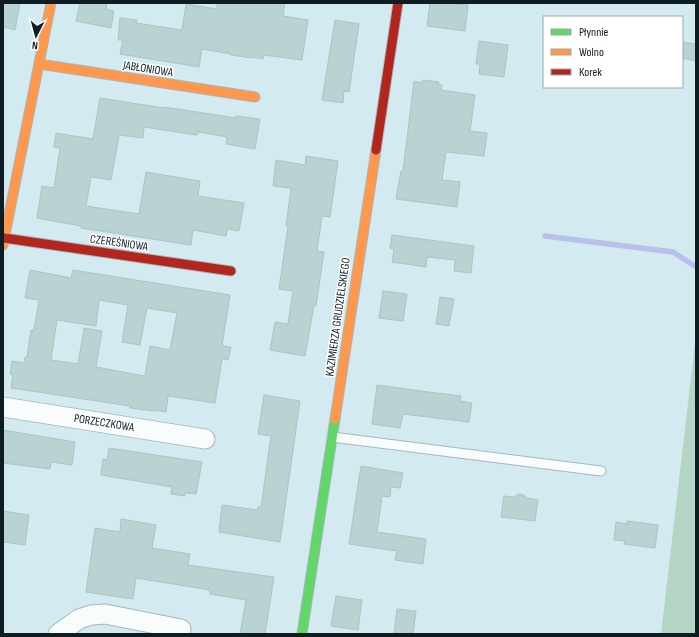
<svg xmlns="http://www.w3.org/2000/svg" width="699" height="637" font-family="'Sofia Sans Condensed',sans-serif">
  <style>
    .green { fill: #b5d5c4 }
    .lines { fill: none; stroke-linecap: round; stroke-linejoin: round }
    .stream { stroke: #b8c0eb; stroke-width: 5.5 }
    .building { fill: #b9d2d2; stroke: #afc2c3; fill-rule: evenodd }
    .lane-casing { stroke: #a5b7bc; stroke-width: 11 }
    .street-casing { stroke: #a5b7bc; stroke-width: 21 }
    .fast-casing { stroke: #a5b7bc; stroke-width: 11 }
    .slow-casing { stroke: #a5b7bc; stroke-width: 11 }
    .jam-casing { stroke: #a5b7bc; stroke-width: 11 }
    .lane { stroke: #f8fcfd; stroke-width: 9 }
    .street { stroke: #f8fcfd; stroke-width: 19 }
    .fast { stroke: #63d668; stroke-width: 9 }
    .slow { stroke: #ff974d; stroke-width: 9 }
    .jam { stroke: #b3261e; stroke-width: 9 }
    .labels { text-anchor: middle; dominant-baseline: central; stroke-width: 3; stroke-linejoin: round; paint-order: stroke }
    .street-label { font-size: 12px; fill: #0d1d21; stroke: #fff }
  </style>
  <rect width="100%" height="100%" fill="#d3eaf0"/>
  <path class="green" d="M696 335V634H661Z"/>
  <g class="lines">
    <path class="stream" d="M545 236 673 252 696 267"/>
  </g>
  <g class="building">
    <path d="M3 3H20L15 30 3 27Z"/>
    <path d="M80 3H107L106 9 114 11 111 28 76 21Z"/>
    <path d="M217 3H285L283 16 308 20 302 60 264 55 263 59 251 57V58L231 55V54L202 49 199 67 120 54 123 40H118L120 18 137 20 136 23 182 30 186 4 217 9Z"/>
    <path d="M430 3H448L468 5 465 31 427 26Z"/>
    <path d="M335 20 359 24 349 92 344 91 343 103 322 100Z"/>
    <path d="M479 41 508 45 504 77 479 74 480 64H476Z"/>
    <path d="M682 42 696 44V61L682 58Z"/>
    <path d="M423 80 439 82 438 85H442L441 90 475 95 470 131 487 133 484 156 446 152 442 180 460 182 457 207 396 199 401 171H403L414 81 422 83Z"/>
    <path d="M100 98 164 108V107L236 118V116L260 119 255 149 226 144 227 137 198 132 197 135 144 127 143 138 119 135 111 180 91 177 86 206 139 214 146 172 200 181 198 196 244 203 239 231 227 229 226 236 193 230 191 245 81 228V226L37 218 42 186 54 188 60 148 54 147 56 133 93 139Z"/>
    <path d="M306 156 338 161 330 217 322 216 317 251 324 252 316 306 314 305 305 356 270 350 275 322 288 324 293 291 279 289 288 226H286L291 188 273 186 276 160 305 165Z"/>
    <path d="M392 235 474 246 471 273 454 271 455 260 427 257 426 267 392 262 394 249 390 248Z"/>
    <path d="M30 270 71 278 73 270 230 295 222 346 231 347 228 360 222 359 215 403 168 396 166 412 153 410V411L130 408V406L11 388 13 375 10 374 12 361 24 363 25 357H27L31 330H34L39 300 25 298ZM99 300 128 305 122 342 140 345 147 308 177 313 170 350 150 346 145 376 96 367 102 331 84 328 78 364 51 360 57 320 96 326Z"/>
    <path d="M383 291 407 294 403 321 379 318Z"/>
    <path d="M440 297 454 299 449 326 436 324Z"/>
    <path d="M377 385 428 392 461 396 460 401 472 403 469 422 403 414 400 428 372 424Z"/>
    <path d="M264 395 300 401 280 542 219 532 222 505 257 510 258 507H261L271 436 258 434Z"/>
    <path d="M3 430 75 442 72 465 51 462 50 469 3 463Z"/>
    <path d="M109 448 202 462 196 494 185 493V496L171 494 172 487 101 475 103 459 107 460Z"/>
    <path d="M361 466 403 473 400 488 391 487 390 497 382 496 377 532 426 539 423 564 395 560 397 551 349 544Z"/>
    <path d="M518 494 524 495 527 498 538 500 535 521 501 517 504 496 514 497Z"/>
    <path d="M3 511 29 515 25 545 3 542Z"/>
    <path d="M121 519 156 525 152 548 190 554 188 565 274 577 265 634H240L246 600 210 594V590L136 578 133 599 86 592 95 528 120 532Z"/>
    <path d="M627 521 658 525 655 548 624 544 625 541 614 540 616 522 627 524Z"/>
    <path d="M336 596 362 600 358 630 331 626Z"/>
    <path d="M397 609 416 611 413 634H394Z"/>
  </g>
  <g class="lines">
    <defs>
      <path id="lane" d="M332 437 601 471"/>
      <g id="street">
        <path d="M3 407 205 439"/>
        <path d="M58 634 79 619 91 615 105 614 181 629"/>
      </g>
      <path id="fast" d="M302 634 335 419"/>
      <g id="slow">
        <path d="M39 64 255 97"/>
        <path d="M3 245 51 3"/>
        <path d="M335 419 376 150"/>
      </g>
      <g id="jam">
        <path d="M376 150 398 3"/>
        <path d="M4 238 231 271"/>
      </g>
    </defs>
    <use href="#lane" class="lane-casing"/>
    <use href="#street" class="street-casing"/>
    <use href="#fast" class="fast-casing"/>
    <use href="#slow" class="slow-casing"/>
    <use href="#jam" class="jam-casing"/>
    <use href="#lane" class="lane"/>
    <use href="#street" class="street"/>
    <use href="#fast" class="fast"/>
    <use href="#slow" class="slow"/>
    <use href="#jam" class="jam"/>
  </g>
  <g class="labels">
    <g class="street-label">
      <text transform="translate(148 69) rotate(9)">JABŁONIOWA</text>
      <text transform="translate(119 243) rotate(8)">CZEREŚNIOWA</text>
      <text transform="translate(338 317) rotate(-82)">KAZIMIERZA GRUDZIELSKIEGO</text>
      <text transform="translate(104 423) rotate(9)">PORZECZKOWA</text>
    </g>
  </g>
  <rect width="699" height="637" fill="none" stroke="#0d1d21" stroke-width="8"/>
  <rect x="543" y="16" width="140" height="72" fill="#ffffff" stroke="#9ea5a6"/>
  <rect x="551" y="29" width="20" height="6" fill="#63d668" stroke="#9ea5a6"/>
  <text x="579" y="36" font-size="12" fill="#0d1d21">Płynnie</text>
  <rect x="551" y="49" width="20" height="6" fill="#ff974d" stroke="#9ea5a6"/>
  <text x="579" y="56" font-size="12" fill="#0d1d21">Wolno</text>
  <rect x="551" y="69" width="20" height="6" fill="#b3261e" stroke="#9ea5a6"/>
  <text x="579" y="76" font-size="12" fill="#0d1d21">Korek</text>
  <g transform="translate(36 36) rotate(186)" stroke="#ffffff" stroke-width="3" paint-order="stroke">
  <path d="M0-3L7 15L0 10L-7 15Z" fill="#0d1d21"/>
  <text y="-6" font-size="11" font-weight="bold" text-anchor="middle" fill="#0d1d21">N</text>
  </g>
</svg>
